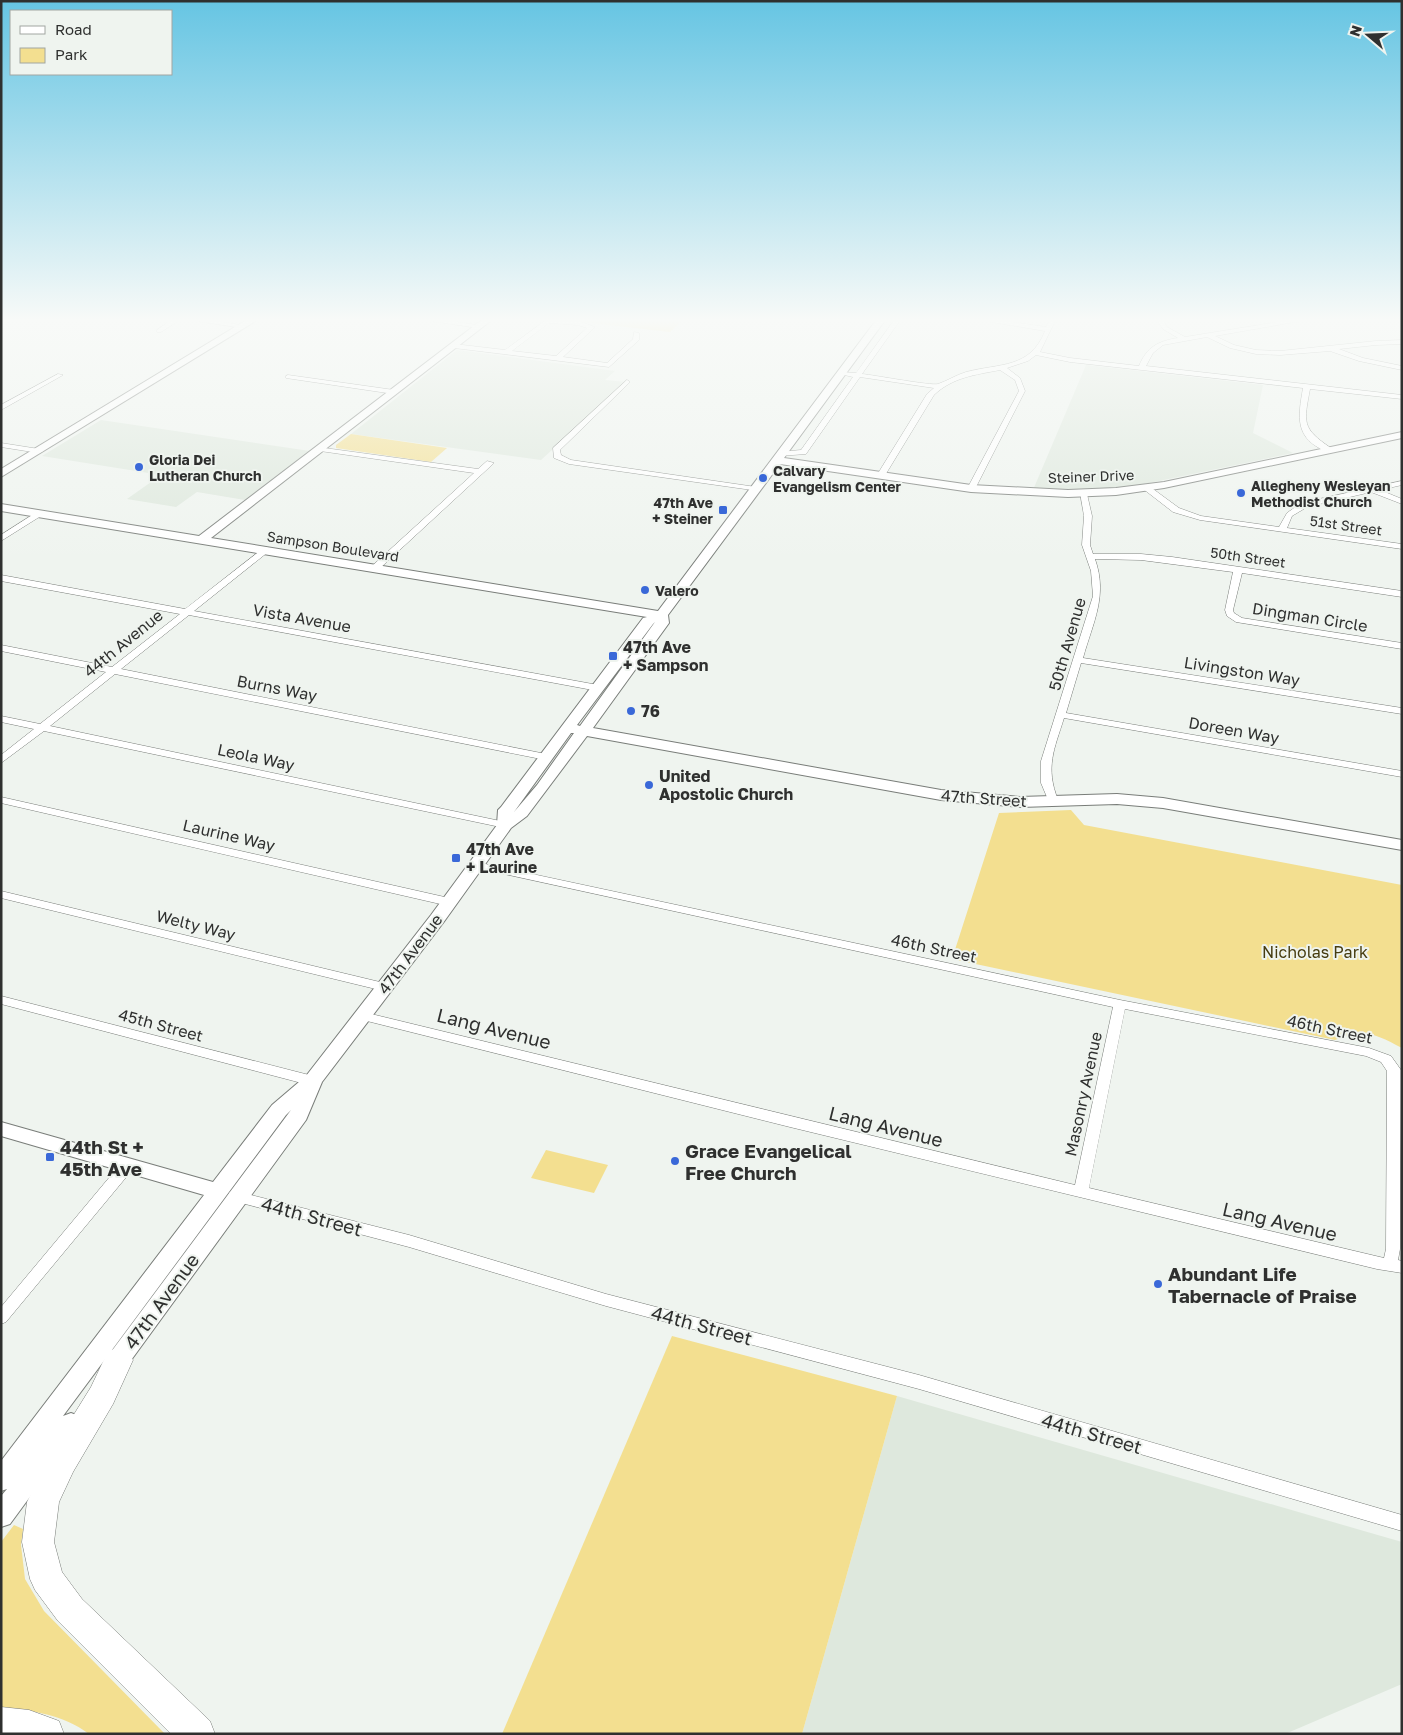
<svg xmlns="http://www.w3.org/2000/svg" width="1403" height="1735" font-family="'Golos Text',sans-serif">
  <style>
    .built { fill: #dee8dd }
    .green { fill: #f3df90 }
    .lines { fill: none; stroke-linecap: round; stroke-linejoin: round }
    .street-casing { stroke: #797d79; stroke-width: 1 }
    .secondary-casing { stroke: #797d79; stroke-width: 2 }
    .highway-casing { stroke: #797d79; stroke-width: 1 }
    .street { fill: #fff; fill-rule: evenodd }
    .secondary { fill: #fff; fill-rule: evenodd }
    .highway { fill: #fff; fill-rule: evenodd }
    .poi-dot { fill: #3a68d8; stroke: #eff4ef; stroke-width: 2 }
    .labels { text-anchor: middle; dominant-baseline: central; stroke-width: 4; stroke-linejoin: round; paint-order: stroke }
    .far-poi-label { font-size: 14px; font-weight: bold; fill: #2f302f; stroke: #eff4ef; text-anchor: start }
    .far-street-label { font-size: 14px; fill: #2f302f; stroke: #eff4ef }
    .street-label { font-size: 16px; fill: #2f302f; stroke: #eff4ef }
    .poi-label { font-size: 16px; font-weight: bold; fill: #2f302f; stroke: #eff4ef; text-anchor: start }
    .park-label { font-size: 16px; fill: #463c10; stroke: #eff4ef }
    .near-street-label { font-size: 19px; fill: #2f302f; stroke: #eff4ef }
    .near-poi-label { font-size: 19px; font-weight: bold; fill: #2f302f; stroke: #eff4ef; text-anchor: start }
  </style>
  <rect width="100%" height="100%" fill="#eff4ef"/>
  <g class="built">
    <path d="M457 350 615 371 605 380 627 382 541 460 351 434Z"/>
    <path d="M1086 365 1263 385 1253 433 1293 453 1130 487 1065 491 1033 490Z"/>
    <path d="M101 420 310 451 245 500 197 492 176 507 127 499 161 475 42 456Z"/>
    <path d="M897 1396 1402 1542V1684L1285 1734H802Z"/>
  </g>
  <g class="green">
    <path d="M556 319H684L670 332Z"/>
    <path d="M351 434 447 448 431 462 336 448V445Z"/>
    <path d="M1071 810 1084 825 1402 885V1048C1376 1034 1363 1027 1335 1040L952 959 999 813Z"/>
    <path d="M546 1150 608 1165 594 1193 531 1178Z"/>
    <path d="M672 1336 897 1396 802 1734H502Z"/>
    <path d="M14 1525 23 1529 21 1545 25 1579 44 1611 165 1734H89C63 1714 32 1711 1 1707V1542Z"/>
  </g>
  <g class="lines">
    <defs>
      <g id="street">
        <path d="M173 319H181L161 332H157V330Z"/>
        <path d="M184 319H204L246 326 243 328Z"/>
        <path d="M418 319H439L482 326 479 328Z"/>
        <path d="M895 319H901L862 374C874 375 931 386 938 384 947 381 956 375 966 372 1000 363 1030 369 1045 331L974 319H992L1046 327 1050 319H1056L1040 352 1070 358 1139 366C1147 347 1158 341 1178 338L1163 329 1156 319H1162L1167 327 1185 337 1296 319H1312L1215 336 1234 345 1256 350 1280 351 1376 341 1402 340V344L1376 345 1339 349 1363 358 1402 366V370L1359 361 1330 351 1280 355 1256 354 1230 348 1207 337 1163 345 1153 353 1146 366 1402 395V399L1310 389C1304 422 1301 428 1331 448L1332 450 1328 452C1294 439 1298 417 1303 388L1070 362 1036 355 1028 361 1007 368 1020 378 1025 391 975 489 968 487 1019 391 1015 380 1000 370C975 375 953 377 934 395L884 477 877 475 927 394 934 388 860 377 806 454 779 456V452L801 450 853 377 840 374V372L856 373Z"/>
        <path d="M546 320 578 321 595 327 563 357 607 363 633 339 634 332 639 333V340L609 367 454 348 451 346 454 344 505 350ZM549 323 578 325 587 328 556 356 512 351Z"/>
        <path d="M58 374 63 375 1 410V405Z"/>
        <path d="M288 375 394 390 397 392 394 394 286 378V376Z"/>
        <path d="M627 380 629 381V383L560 450 561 455 571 460 756 487H759V491L569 464 554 458 553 448Z"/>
        <path d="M1 443 39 449 43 451 39 453 1 447Z"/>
        <path d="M317 447 478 469 487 461 494 463 378 570 375 571 371 568 372 566 474 473 320 451 316 449Z"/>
        <path d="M1402 481V485L1380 490 1402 499V504L1371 492 1307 507 1292 516 1287 528 1402 544V549L1200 520 1173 512 1142 488 1149 486 1179 508 1201 516 1279 527 1287 513 1301 503Z"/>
        <path d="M1080 492 1087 494 1092 516 1090 545 1093 554H1141L1172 557 1402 591V597L1242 573 1233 610 1234 613 1242 618 1402 643V649L1236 622 1227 616 1225 610 1233 572 1141 560 1095 559C1108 596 1093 622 1083 658L1402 708V714L1081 663 1066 713 1402 771V777L1064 718C1054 750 1045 767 1058 800L1057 802H1049L1041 783V761L1093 596 1091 571 1082 545 1084 516Z"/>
        <path d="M37 512 44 514 1 541V535Z"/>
        <path d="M265 547 268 548V552L194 611 598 685 603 688 598 691 189 615 121 669 546 754 551 757 546 760 115 674 50 726 505 822 509 823 510 825 509 827 505 828 44 731 1 763V755L34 729 1 722V716L40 724 106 672 1 651V645L112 667 180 614 1 581V575L185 609Z"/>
        <path d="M1 797 449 898 455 902 449 906 1 803Z"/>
        <path d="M476 862 1120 1000 1369 1048 1391 1056 1401 1070 1400 1249 1398 1260 1402 1261V1273L1377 1269 790 1127 359 1019 357 1016 359 1013 363 1012 1075 1185 1113 1007 472 867 470 865 472 863ZM1125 1009 1366 1056 1381 1062 1387 1071 1386 1249 1384 1258 1089 1188Z"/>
        <path d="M1 891 384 983 390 987 384 991 1 898Z"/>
        <path d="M1 996 313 1076 318 1078 320 1081 318 1084 313 1086 1 1004Z"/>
        <path d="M128 1160 133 1161 135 1165 133 1169 6 1322 1 1324V1307L123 1161Z"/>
        <path d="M235 1191 409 1235 606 1294 919 1375 1402 1515V1531L919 1389 606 1306 409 1247 230 1200 228 1196 230 1192Z"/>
      </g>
      <g id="secondary">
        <path d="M248 319H259L1 477V469Z"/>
        <path d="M483 319H493L211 538 658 611 877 319H886L784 458 971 485 1068 490 1116 488 1164 482 1402 432V438L1164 488 1116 495 1068 497 971 492 780 464 668 615 669 623 593 728 941 790 1020 797 1117 794 1163 798 1402 840V850L1163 808 1117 804 1020 807 941 800 587 736 527 816 511 828 443 923 322 1082 306 1120 121 1374 113 1377 105 1374 102 1367 105 1360 291 1110 286 1115 63 1416 71 1413 79 1416 83 1423 79 1430 10 1524 1 1527V1496L7 1489 1 1491V1461L204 1195 1 1136V1122L213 1182 272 1105 306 1076 431 915 497 825 498 810 501 807 643 618 647 617 1 511V504L199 536ZM655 622 580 726 577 725 653 624ZM571 733H574L537 785 514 812Z"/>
      </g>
      <g id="highway">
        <path d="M118 1348 128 1351 133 1360 113 1404 73 1472 59 1502 54 1542 62 1572 82 1599 210 1721 215 1734H171L58 1621 35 1590 30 1579 22 1542 27 1502 50 1453 91 1387 108 1351Z"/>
        <path d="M1 1707 29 1710 59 1721 64 1734H1Z"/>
      </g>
    </defs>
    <use href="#street" class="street-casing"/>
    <use href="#secondary" class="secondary-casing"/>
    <use href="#highway" class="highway-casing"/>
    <use href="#street" class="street"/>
    <use href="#secondary" class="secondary"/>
    <use href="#highway" class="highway"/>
  </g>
  <linearGradient id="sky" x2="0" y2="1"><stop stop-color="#66c5e3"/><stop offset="0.57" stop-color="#f8faf8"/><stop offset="1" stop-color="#f8faf8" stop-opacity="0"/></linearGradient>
  <rect width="1403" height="562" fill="url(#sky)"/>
  <g class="poi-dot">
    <circle cx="139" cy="467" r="5"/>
    <circle cx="763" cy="478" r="5"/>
    <circle cx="1241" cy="493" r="5"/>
    <rect x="718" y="505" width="10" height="10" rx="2.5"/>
    <circle cx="645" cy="590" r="5"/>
    <rect x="608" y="651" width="10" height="10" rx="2.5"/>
    <circle cx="631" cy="711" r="5"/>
    <circle cx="649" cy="785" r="5"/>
    <rect x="451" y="853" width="10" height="10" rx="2.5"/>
    <rect x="45" y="1152" width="10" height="10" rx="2.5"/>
    <circle cx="675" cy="1161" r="5"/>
    <circle cx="1158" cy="1284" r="5"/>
  </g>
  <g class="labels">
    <g class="far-poi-label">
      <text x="149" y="459">Gloria Dei<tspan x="149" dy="16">Lutheran Church</tspan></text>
      <text x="773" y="470">Calvary<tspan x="773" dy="16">Evangelism Center</tspan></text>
      <text x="1251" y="485">Allegheny Wesleyan<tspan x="1251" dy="16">Methodist Church</tspan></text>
      <text x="713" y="502" text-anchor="end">47th Ave<tspan x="713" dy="16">+ Steiner</tspan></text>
      <text x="655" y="590">Valero</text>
    </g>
    <g class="far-street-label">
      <text transform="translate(1091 476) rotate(-2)">Steiner Drive</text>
      <text transform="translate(1346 525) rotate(8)">51st Street</text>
      <text transform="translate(333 546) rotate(9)">Sampson Boulevard</text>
      <text transform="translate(1248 557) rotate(8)">50th Street</text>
    </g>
    <g class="street-label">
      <text transform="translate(1310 617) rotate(9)">Dingman Circle</text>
      <text transform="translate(302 618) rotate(10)">Vista Avenue</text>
      <text transform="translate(123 643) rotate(-39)">44th Avenue</text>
      <text transform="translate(1067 644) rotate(-74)">50th Avenue</text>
      <text transform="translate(1242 671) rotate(9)">Livingston Way</text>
      <text transform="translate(277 688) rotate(11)">Burns Way</text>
      <text transform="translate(1234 730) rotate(10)">Doreen Way</text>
      <text transform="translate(256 757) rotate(12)">Leola Way</text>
      <text transform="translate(984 798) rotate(4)">47th Street</text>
      <text transform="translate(229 835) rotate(13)">Laurine Way</text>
      <text transform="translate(196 925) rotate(14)">Welty Way</text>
      <text transform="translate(934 948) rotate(12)">46th Street</text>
      <text transform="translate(410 954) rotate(-53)">47th Avenue</text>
      <text transform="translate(161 1025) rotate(15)">45th Street</text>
      <text transform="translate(1330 1029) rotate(12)">46th Street</text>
      <text transform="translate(1083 1094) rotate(-78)">Masonry Avenue</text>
    </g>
    <g class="poi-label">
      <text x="623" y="647">47th Ave<tspan x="623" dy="18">+ Sampson</tspan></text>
      <text x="641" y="711">76</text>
      <text x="659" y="776">United<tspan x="659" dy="18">Apostolic Church</tspan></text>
      <text x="466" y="849">47th Ave<tspan x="466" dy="18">+ Laurine</tspan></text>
    </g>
    <g class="park-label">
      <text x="1315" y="952">Nicholas Park</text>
    </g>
    <g class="near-street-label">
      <text transform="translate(494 1028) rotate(14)">Lang Avenue</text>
      <text transform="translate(886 1126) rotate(14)">Lang Avenue</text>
      <text transform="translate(312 1216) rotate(15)">44th Street</text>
      <text transform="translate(1280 1221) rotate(13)">Lang Avenue</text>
      <text transform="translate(161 1301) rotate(-54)">47th Avenue</text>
      <text transform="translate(702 1325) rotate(15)">44th Street</text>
      <text transform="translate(1092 1433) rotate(16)">44th Street</text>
    </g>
    <g class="near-poi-label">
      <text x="60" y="1146">44th St +<tspan x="60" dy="22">45th Ave</tspan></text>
      <text x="685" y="1150">Grace Evangelical<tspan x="685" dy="22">Free Church</tspan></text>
      <text x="1168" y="1273">Abundant Life<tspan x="1168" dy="22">Tabernacle of Praise</tspan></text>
    </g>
  </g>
  <rect width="1403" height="1735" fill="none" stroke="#2f302f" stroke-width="5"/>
  <rect x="10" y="10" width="162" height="65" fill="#eff4ef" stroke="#a2a6a2"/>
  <rect x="20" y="26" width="25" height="8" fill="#ffffff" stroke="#a2a6a2"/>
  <text x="55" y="35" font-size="15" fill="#2f302f">Road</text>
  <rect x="20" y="48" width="25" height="15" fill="#f3df90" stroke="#a2a6a2"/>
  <text x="55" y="60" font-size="15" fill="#2f302f">Park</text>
  <g transform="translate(1368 35) rotate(289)" stroke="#eff4ef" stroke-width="4" paint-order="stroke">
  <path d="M0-4L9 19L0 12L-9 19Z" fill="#2f302f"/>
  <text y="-8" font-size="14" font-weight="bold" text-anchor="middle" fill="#2f302f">N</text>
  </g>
</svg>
